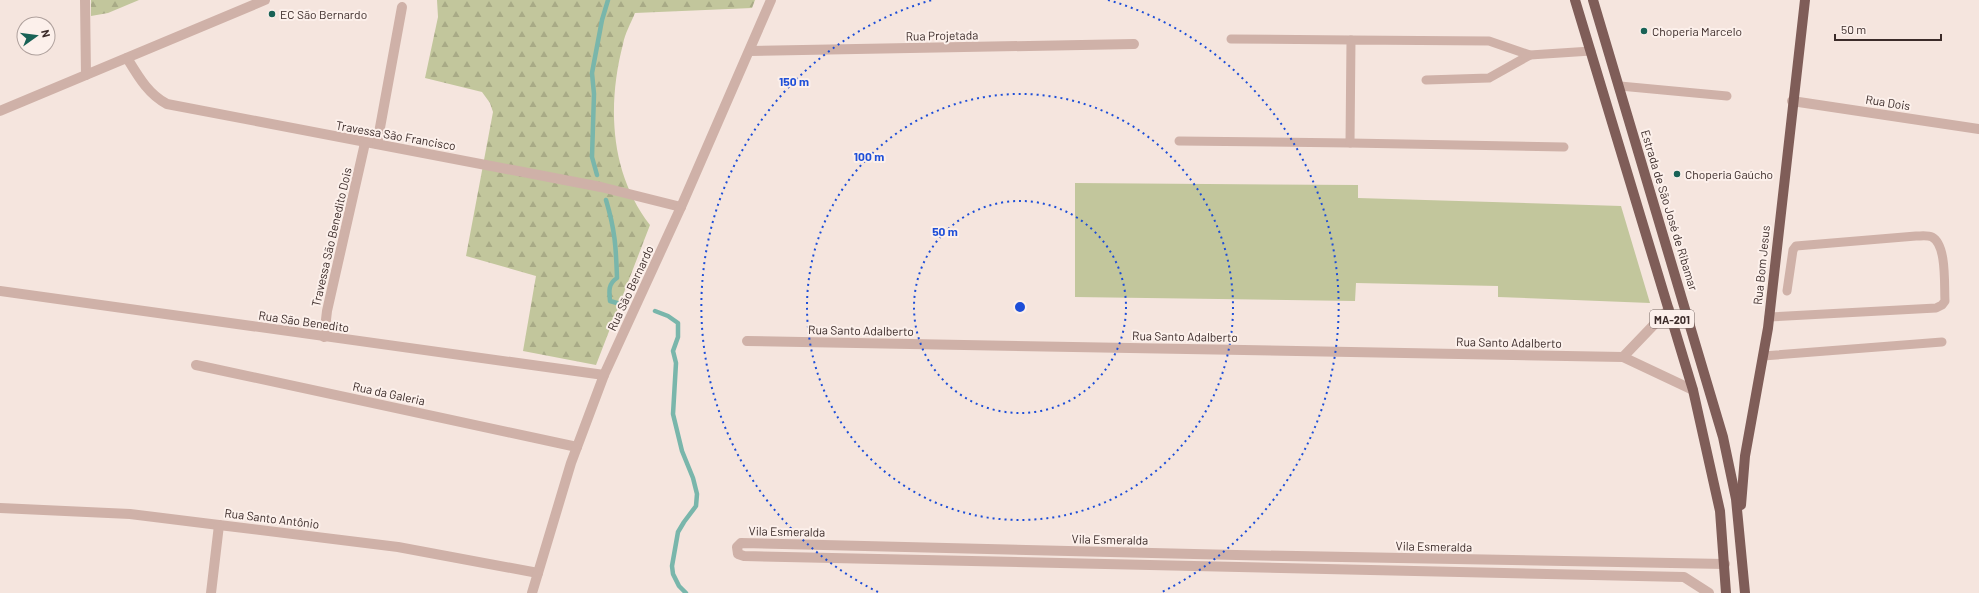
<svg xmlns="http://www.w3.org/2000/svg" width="1979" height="593" font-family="Barlow,sans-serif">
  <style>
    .forest { fill: url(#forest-firs) }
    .green { fill: #c2c69c }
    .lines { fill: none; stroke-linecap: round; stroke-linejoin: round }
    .stream { stroke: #79b6ab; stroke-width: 4.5 }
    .lane { stroke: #cfb1a8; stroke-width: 9 }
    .street { stroke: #cfb1a8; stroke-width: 10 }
    .primary { stroke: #7f5d58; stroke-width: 10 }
    .ring { fill: none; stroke: #1d4ed8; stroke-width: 2; stroke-dasharray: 2 4 }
    .poi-dot { fill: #196256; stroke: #fcf0eb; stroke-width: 1.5 }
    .labels { text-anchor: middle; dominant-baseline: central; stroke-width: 4; stroke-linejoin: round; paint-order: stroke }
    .shield { fill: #fcf0eb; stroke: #756663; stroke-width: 1 }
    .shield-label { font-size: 11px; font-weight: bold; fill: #3b2b29 }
    .poi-label { font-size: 12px; fill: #3b2b29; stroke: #fcf0eb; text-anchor: start }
    .street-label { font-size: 12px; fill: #3b2b29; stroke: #fcf0eb }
    .centre { fill: #1d4ed8; stroke: #fcf0eb; stroke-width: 2 }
    .ring-label { font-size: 12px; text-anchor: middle; font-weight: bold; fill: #1d4ed8; stroke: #fcf0eb; stroke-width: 4; stroke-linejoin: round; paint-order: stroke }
  </style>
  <defs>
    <pattern id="forest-firs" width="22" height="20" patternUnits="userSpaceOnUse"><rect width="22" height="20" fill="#c2c69c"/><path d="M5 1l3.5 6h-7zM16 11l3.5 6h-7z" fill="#a8aa86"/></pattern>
  </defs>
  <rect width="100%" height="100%" fill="#f5e5de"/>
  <g class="forest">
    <path d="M91 0H139L108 13 91 16Z"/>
    <path d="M437 0H755L752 8 635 13C631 23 625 33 623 44 607 106 610 173 650 225L596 365 523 351 536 276 466 256 493 112 490 103 482 92 425 78 438 17Z"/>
  </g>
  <path class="green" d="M1075 183 1358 185V198L1621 206 1650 303 1498 297V286L1356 283 1355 301 1075 297Z"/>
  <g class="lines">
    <g class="stream">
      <path d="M597 175 592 157 594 94 592 73 602 20 608 0"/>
      <path d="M606 200C615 230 616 247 617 278 608 284 609 291 610 301L624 305"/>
      <path d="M655 311 668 316 678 323V337L673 351 676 363 673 414 682 451 693 478 697 494 696 506 684 522 678 532 672 566 673 574 679 586 686 593"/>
    </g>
    <g class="lane">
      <path d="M1231 39 1351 40"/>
      <path d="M1426 80 1489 78 1530 55"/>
      <path d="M1620 86 1727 96"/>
      <path d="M1179 141 1350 143 1351 40 1489 41 1530 55 1591 51"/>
      <path d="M1350 143 1564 147"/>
      <path d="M1769 317 1936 308 1942 305 1945 301C1944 285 1947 245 1932 237 1928 235 1921 236 1916 236L1796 246 1793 250 1787 291"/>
      <path d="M1763 356 1942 342"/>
    </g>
    <g class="street">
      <path d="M85 0 86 75"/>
      <path d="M750 51 1134 44"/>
      <path d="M127 58C138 76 148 94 167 104L601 187 681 207"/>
      <path d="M1792 101 1979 129"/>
      <path d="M0 111 265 0"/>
      <path d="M377 144 402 7"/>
      <path d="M0 291 604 375"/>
      <path d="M324 337 327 311 365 143"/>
      <path d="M747 341 1623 357 1693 390"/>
      <path d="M1623 357 1669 309"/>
      <path d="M196 365 577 447"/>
      <path d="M0 508 130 514 219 525 398 547 538 573"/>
      <path d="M211 593 219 525"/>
      <path d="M532 593 571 463 604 375 681 207 771 0"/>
      <path d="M1709 593 1684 577 744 556 738 554 737 547 741 543 1236 555 1725 564"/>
    </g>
    <g class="primary">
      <path d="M1575 0 1693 390 1720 511 1726 593"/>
      <path d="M1593 0 1723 437 1736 499 1745 593"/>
      <path d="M1741 505 1745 456 1768 328 1805 0"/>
    </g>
  </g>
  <g class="ring">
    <circle cx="1020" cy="307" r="106"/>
    <circle cx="1020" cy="307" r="213"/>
    <path d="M878 592A319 319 0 0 1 932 0M1108 0A319 319 0 0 1 1162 592"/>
  </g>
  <g class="poi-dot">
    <circle cx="272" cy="14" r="4"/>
    <circle cx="1644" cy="31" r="4"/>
    <circle cx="1677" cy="174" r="4"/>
  </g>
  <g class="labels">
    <rect class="shield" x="1650" y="310" width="44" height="18" rx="3"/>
    <g class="shield-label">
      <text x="1672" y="319">MA-201</text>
    </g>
    <g class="poi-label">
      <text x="280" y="14">EC São Bernardo</text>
      <text x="1652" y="31">Choperia Marcelo</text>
      <text x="1685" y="174">Choperia Gaúcho</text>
    </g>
    <g class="street-label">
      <text transform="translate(942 35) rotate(-1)">Rua Projetada</text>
      <text transform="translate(1888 102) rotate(9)">Rua Dois</text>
      <text transform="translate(396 135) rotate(10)">Travessa São Francisco</text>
      <text transform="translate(1670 210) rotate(73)">Estrada de São José de Ribamar</text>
      <text transform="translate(331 237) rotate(-77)">Travessa São Benedito Dois</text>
      <text transform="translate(1761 265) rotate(-84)">Rua Bom Jesus</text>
      <text transform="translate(630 288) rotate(-65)">Rua São Bernardo</text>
      <text transform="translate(304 321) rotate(8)">Rua São Benedito</text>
      <text transform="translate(861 330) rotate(1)">Rua Santo Adalberto</text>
      <text transform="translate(1185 336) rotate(1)">Rua Santo Adalberto</text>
      <text transform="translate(1509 342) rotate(1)">Rua Santo Adalberto</text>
      <text transform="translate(389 393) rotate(12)">Rua da Galeria</text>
      <text transform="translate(272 518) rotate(7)">Rua Santo Antônio</text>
      <text transform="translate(787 531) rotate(1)">Vila Esmeralda</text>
      <text transform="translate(1110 539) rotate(1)">Vila Esmeralda</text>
      <text transform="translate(1434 546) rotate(1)">Vila Esmeralda</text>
    </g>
  </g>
  <circle cx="1020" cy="307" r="6" class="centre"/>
  <g class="ring-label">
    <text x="794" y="86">150 m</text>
    <text x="869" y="161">100 m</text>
    <text x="945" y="236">50 m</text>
  </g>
  <g transform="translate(36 36) rotate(76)"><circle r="19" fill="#fcf0eb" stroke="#afa19d"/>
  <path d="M0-3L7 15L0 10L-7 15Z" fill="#196256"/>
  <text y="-6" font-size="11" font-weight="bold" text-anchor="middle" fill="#3b2b29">N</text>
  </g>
  <path d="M1835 34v6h106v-6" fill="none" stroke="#3b2b29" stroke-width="2"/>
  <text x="1841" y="34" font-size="12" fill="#3b2b29" stroke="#fcf0eb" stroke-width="3" paint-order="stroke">50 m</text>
</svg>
